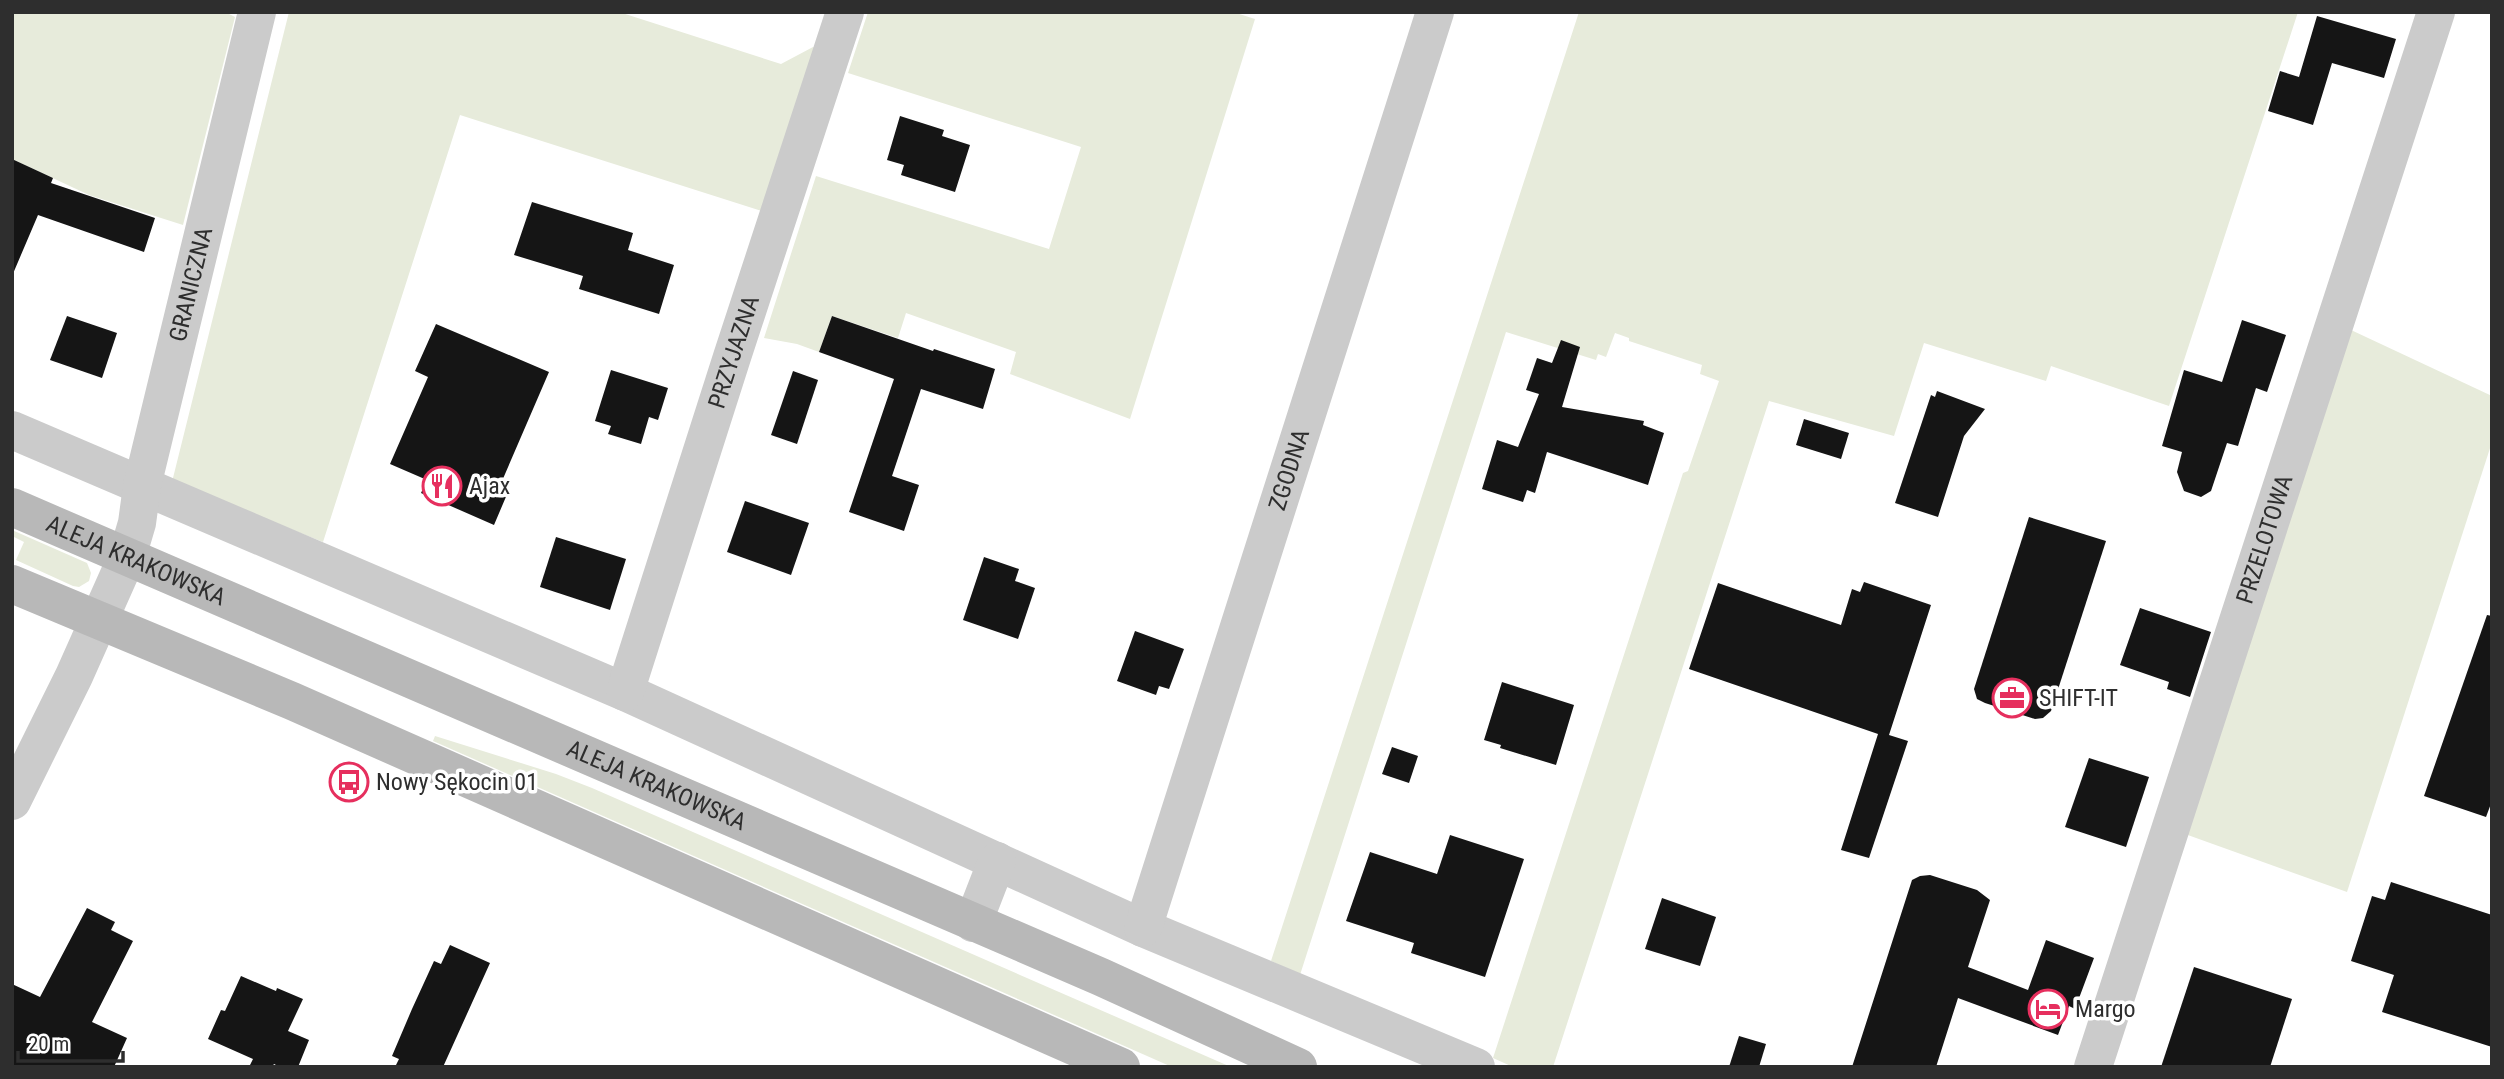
<svg xmlns="http://www.w3.org/2000/svg" width="2504" height="1079" font-family="'Roboto Condensed',sans-serif">
  <style>
    .green { fill: #e7ebdb }
    .building { fill: #151515 }
    .lines { fill: none; stroke-linecap: round; stroke-linejoin: round }
    .minor { stroke: #cbcbcb; stroke-width: 38 }
    .secondary { stroke: #b8b8b8; stroke-width: 38 }
    .labels { text-anchor: middle; dominant-baseline: central; stroke-width: 7; stroke-linejoin: round; paint-order: stroke }
    .street-label { font-size: 24px; fill: #2e2e2e; stroke: #fff }
    .poi-label { font-size: 24px; fill: #2e2e2e; stroke: #fff; text-anchor: start }
  </style>
  <rect width="100%" height="100%" fill="#fff"/>
  <g class="green">
    <path d="M12 12H225L235 17 183 225 89 195 12 159Z"/>
    <path d="M289 12H619L781 64 813 47 820 48 768 213 460 115 323 542 172 482Z"/>
    <path d="M868 12H1233L1255 19 1130 419 1010 374 1016 352 906 313 898 338 832 316 819 352 797 344 764 338 816 176 1049 249 1081 147 848 73Z"/>
    <path d="M1579 12H2298L2169 406 2051 366 2046 381 1924 343 1894 436 1769 401 1553 1067H1513L1493 1058 1683 473 1688 471 1719 381 1700 374 1702 365 1629 341V338L1615 333 1606 357 1598 354 1596 360 1506 332 1300 975 1271 961Z"/>
    <path d="M2351 330 2492 396V442L2347 892 2185 834Z"/>
    <path d="M12 530 87 563 91 573 89 581 79 587 73 586 16 560 24 542 12 536Z"/>
    <path d="M435 736 556 774 592 788 1231 1067H1172L433 741Z"/>
  </g>
  <g class="building">
    <path d="M2317 16 2396 39 2384 78 2332 63 2313 125 2268 111 2280 71 2299 77Z"/>
    <path d="M900 116 944 130 942 136 970 145 955 192 901 175 904 165 887 160Z"/>
    <path d="M12 159 53 178 51 183 155 218 144 252 38 215 12 276Z"/>
    <path d="M532 202 633 233 628 250 674 265 659 314 579 289 583 276 514 255Z"/>
    <path d="M67 316 117 333 102 378 50 360Z"/>
    <path d="M832 316 933 351 934 349 995 369 983 409 921 389 892 476 919 485 904 531 849 512 894 379 819 352Z"/>
    <path d="M2242 320 2286 335 2267 392 2256 388 2238 446 2227 443 2211 491 2201 497 2184 491 2177 472 2182 452 2162 446 2184 370 2222 382Z"/>
    <path d="M436 324 549 372 499 488 508 492 494 525 421 493 427 480 390 464 428 377 415 371Z"/>
    <path d="M1561 340 1580 347 1562 407 1644 421 1643 425 1664 433 1648 485 1547 452 1535 493 1527 490 1523 502 1482 489 1497 440 1518 447 1539 394 1526 390 1537 358 1552 363Z"/>
    <path d="M611 370 668 388 658 420 649 417 641 444 608 434 611 426 595 421Z"/>
    <path d="M793 371 818 380 797 444 771 435Z"/>
    <path d="M1937 391 1985 409 1964 436 1938 517 1895 503 1931 395 1935 397Z"/>
    <path d="M1804 419 1849 433 1841 459 1796 445Z"/>
    <path d="M745 501 809 523 791 575 727 552Z"/>
    <path d="M2029 517 2106 541 2051 711 2043 718 2035 719 1985 703 1977 699 1974 689Z"/>
    <path d="M556 537 626 559 610 610 540 587Z"/>
    <path d="M984 557 1019 569 1015 581 1035 588 1018 639 963 620Z"/>
    <path d="M1864 582 1931 605 1889 735 1908 741 1869 858 1841 850 1878 734 1689 669 1718 583 1841 625 1852 589 1860 592Z"/>
    <path d="M2140 608 2211 632 2190 697 2167 689 2169 682 2120 665Z"/>
    <path d="M2487 615 2492 616V801L2486 817 2424 796Z"/>
    <path d="M1135 631 1184 649 1169 689 1159 686 1156 695 1117 681Z"/>
    <path d="M1502 682 1574 705 1556 765 1500 748 1501 745 1484 740Z"/>
    <path d="M1392 747 1418 756 1409 783 1382 774Z"/>
    <path d="M2089 758 2149 777 2126 847 2065 827Z"/>
    <path d="M1450 835 1524 859 1485 977 1411 953 1414 943 1346 921 1370 852 1437 874Z"/>
    <path d="M1930 875 1977 890 1990 900 1968 967 2028 990 2046 940 2094 958 2075 1009 2069 1006 2058 1035 1958 998 1936 1067H1852L1912 880 1920 876Z"/>
    <path d="M2391 882 2492 915V1047L2382 1012 2394 975 2351 961 2372 896 2385 900Z"/>
    <path d="M1662 898 1716 917 1700 966 1645 949Z"/>
    <path d="M87 908 115 922 111 930 133 941 92 1022 127 1038 114 1067H12V984L40 997Z"/>
    <path d="M450 945 490 963 443 1067H395L399 1059 392 1056 412 1009 434 961 441 964Z"/>
    <path d="M2194 967 2292 999 2270 1067H2161Z"/>
    <path d="M241 976 276 991 277 988 303 999 288 1031 309 1040 298 1067H280L274 1064 272 1067H254L250 1065 253 1059 208 1039 221 1010 225 1011Z"/>
    <path d="M1739 1036 1766 1044 1759 1067H1729Z"/>
  </g>
  <g class="lines">
    <g class="minor">
      <path d="M12 430 625 692 1143 928 1476 1067"/>
      <path id="s1" d="M625 692 732 357 845 12"/>
      <path id="s2" d="M12 801 74 676 127 557 137 523 142 486 257 12"/>
      <path d="M973 923 997 861"/>
      <path id="s3" d="M1143 928 1435 12"/>
      <path id="s4" d="M2093 1067 2436 12"/>
    </g>
    <g class="secondary">
      <path id="s5" d="M12 507 1101 977 1298 1067"/>
      <path d="M12 584 292 701 1121 1067"/>
    </g>
  </g>
  <defs>
    <symbol id="restaurant-ring" viewBox="-11 -11 22 22"><circle r="9.5" fill="#fff" stroke="#e62f5e" stroke-width="1.5"/><path d="M-5-6h1v4h1v-4h1v4h1v-4h1v5L-1.5 .5V6h-2V.5L-5-1ZM5-6V6H3V1.5H1.5Q1.5-4 5-6Z" fill="#e62f5e"/></symbol>
    <symbol id="office-ring" viewBox="-11 -11 22 22"><circle r="9.5" fill="#fff" stroke="#e62f5e" stroke-width="1.5"/><path d="M-6-3h4V-5.5h4V-3h4V5H-6ZM-1-4.5V-3h2v-1.5ZM-6 0V1H6V0Z" fill="#e62f5e"/></symbol>
    <symbol id="bus-ring" viewBox="-11 -11 22 22"><circle r="9.5" fill="#fff" stroke="#e62f5e" stroke-width="1.5"/><path d="M-5-6H5V4H4V6H2V4H-2V6H-4V4H-5ZM-3.5-4V0h7V-4ZM-3.5 1.2v1.5H-2V1.2ZM2 1.2v1.5H3.5V1.2Z" fill="#e62f5e"/></symbol>
    <symbol id="hotel-ring" viewBox="-11 -11 22 22"><circle r="9.5" fill="#fff" stroke="#e62f5e" stroke-width="1.5"/><path d="M-6-4.5h1.5V1H6V5H4.5V3h-9V5H-6ZM-4 0a1.8 1.8 0 1 1 3.6 0ZM.5 0V-2.5h3Q6-2.5 6 0Z" fill="#e62f5e"/></symbol>
  </defs>
  <g fill-rule="evenodd">
    <use href="#restaurant-ring" x="420" y="464" width="44" height="44"/>
    <use href="#office-ring" x="1990" y="676" width="44" height="44"/>
    <use href="#bus-ring" x="327" y="760" width="44" height="44"/>
    <use href="#hotel-ring" x="2026" y="987" width="44" height="44"/>
  </g>
  <g class="labels">
    <g class="street-label">
      <text stroke="none"><textPath href="#s2" startOffset="550">GRANICZNA</textPath></text>
      <text stroke="none"><textPath href="#s1" startOffset="357">PRZYJAZNA</textPath></text>
      <text stroke="none"><textPath href="#s3" startOffset="481">ZGODNA</textPath></text>
      <text stroke="none"><textPath href="#s4" startOffset="555">PRZELOTOWA</textPath></text>
      <text stroke="none"><textPath href="#s5" startOffset="135">ALEJA KRAKOWSKA</textPath></text>
      <text stroke="none"><textPath href="#s5" startOffset="702">ALEJA KRAKOWSKA</textPath></text>
    </g>
    <g class="poi-label">
      <text x="469" y="486">Ajax</text>
      <text x="2039" y="698">SHIFT-IT</text>
      <text x="376" y="782">Nowy Sękocin 01</text>
      <text x="2075" y="1009">Margo</text>
    </g>
  </g>
  <rect width="2504" height="1079" fill="none" stroke="#2e2e2e" stroke-width="28"/>
  <path d="M18 1051v10h105v-10" fill="none" stroke="#2e2e2e" stroke-width="3.5"/>
  <text x="28" y="1051" font-size="21" fill="#2e2e2e" stroke="#ffffff" stroke-width="5" paint-order="stroke">20 m</text>
</svg>
